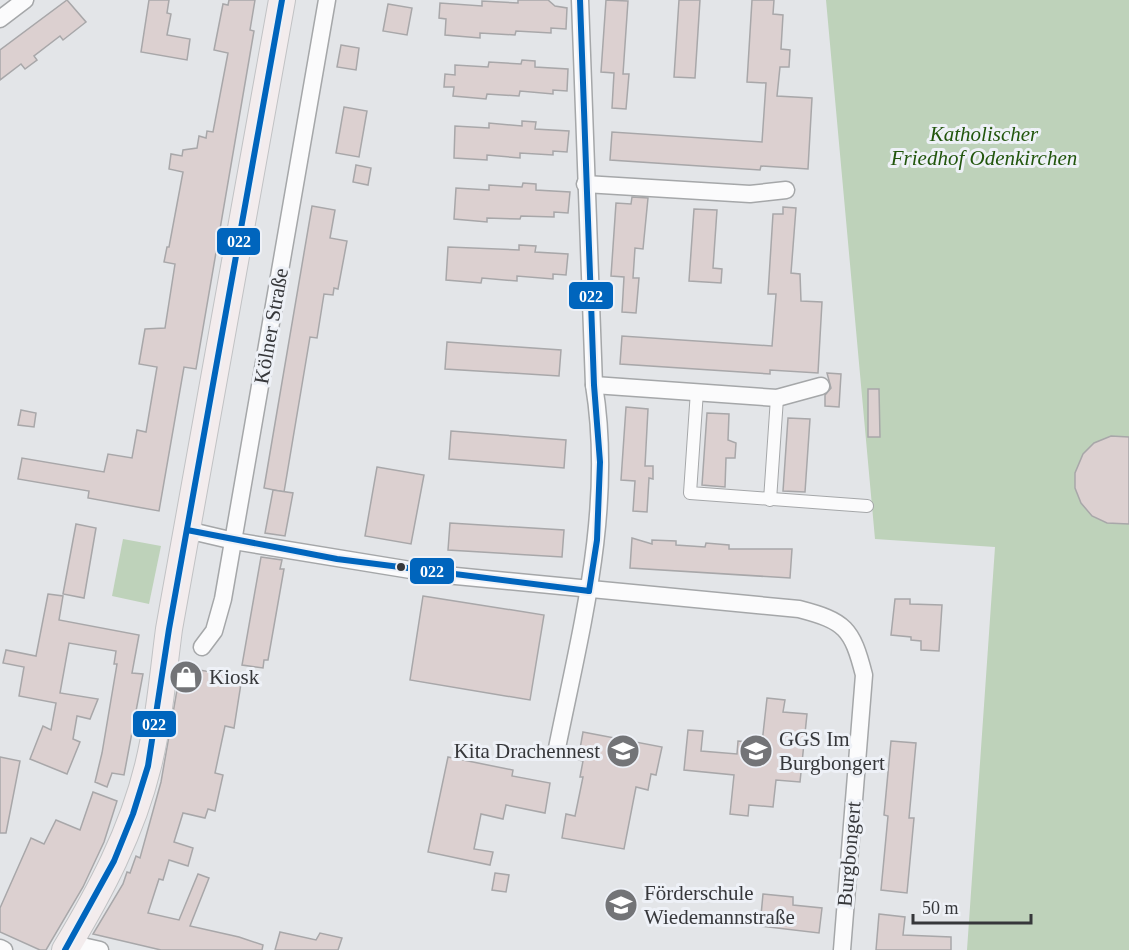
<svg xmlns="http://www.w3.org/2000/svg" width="1129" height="950" font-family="'Times New Roman',serif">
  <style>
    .green { fill: #bed2ba }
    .building { fill: #dcd0d0; stroke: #a8a7a9; stroke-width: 1.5 }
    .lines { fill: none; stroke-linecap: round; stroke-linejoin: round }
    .pedestrian-casing { stroke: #a5a7a9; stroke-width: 14 }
    .minor-casing { stroke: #a5a7a9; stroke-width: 19 }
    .primary-casing { stroke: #c1c2c4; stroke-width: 28 }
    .pedestrian { stroke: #fbfbfc; stroke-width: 12 }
    .minor { stroke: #fbfbfc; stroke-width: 16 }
    .primary { stroke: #f3eced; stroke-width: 26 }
    .bus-1-casing { stroke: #eef1f7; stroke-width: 10 }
    .bus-1 { stroke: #0065bd; stroke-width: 6 }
    .bus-dot { fill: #36373a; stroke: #eef1f7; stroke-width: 2 }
    .labels { text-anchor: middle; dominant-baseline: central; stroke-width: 6; stroke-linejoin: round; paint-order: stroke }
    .park-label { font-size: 21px; font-style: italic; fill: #22560d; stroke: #eef1f7 }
    .street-label { font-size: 21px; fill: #36373a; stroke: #eef1f7 }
    .poi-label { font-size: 21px; fill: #36373a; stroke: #eef1f7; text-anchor: start }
    .line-badge { stroke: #eef1f7; stroke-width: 2 }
    .badge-label { font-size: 16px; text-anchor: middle; font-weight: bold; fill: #fff }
  </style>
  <rect width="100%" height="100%" fill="#e3e5e8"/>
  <g class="green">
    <path d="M826 0H1129V950H967L995 547 875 539Z"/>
    <path d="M123 539 161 546 149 604 112 596Z"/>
  </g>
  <g class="building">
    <path d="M67 0 86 22 63 40 60 36 34 56 37 60 25 69 21 64 0 80V50Z"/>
    <path d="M149 0H169L167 13 171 14 167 35 190 39 187 60 141 52Z"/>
    <path d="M229 0H255L250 30 254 31 196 369 184 367 159 511 88 498 89 491 18 479 22 458 104 472 108 454 132 458 137 430 146 432 157 367 139 364 145 329 165 328 175 264 164 262 167 247H169L183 172 169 169 171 154 182 156 183 150 197 148 199 136 206 138 207 131 213 132 228 53 214 50 223 4 228 5Z"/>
    <path d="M518 0H548L555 6 567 8 566 29 551 28V33L516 31 515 35 480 33V38L445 35 446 19 439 18 440 3 482 6V1L518 3Z"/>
    <path d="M606 0 628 1 623 74H629L626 109 612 108 614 73 601 72Z"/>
    <path d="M679 0H700L695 78 674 77Z"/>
    <path d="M752 0H774L773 14 783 15 781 49 790 50 789 67H780L777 96 812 98 808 169 761 166 760 170 610 160 612 132 762 142 766 83 747 82Z"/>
    <path d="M388 4 412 8 407 35 383 31Z"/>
    <path d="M341 45 359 48 356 70 337 67Z"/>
    <path d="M522 60 535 61V67L568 69 567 91 553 90V94L520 91 519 96 487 94 486 99 453 96 454 87H444L445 74 455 75V65L488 67 489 62 521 64Z"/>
    <path d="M344 107 367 111 359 157 336 153Z"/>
    <path d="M522 121 536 122 535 129 569 131 567 152 553 151V155L520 153V158L487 155V160L454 158 455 126 489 128V123L522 126Z"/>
    <path d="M356 165 371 168 368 185 353 182Z"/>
    <path d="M523 183 536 184V190L570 192 568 213 554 212V217L521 216 520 219 487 218V222L454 219 456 188 489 190V185L522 187Z"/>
    <path d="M632 197 648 198 643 249 635 248 633 278H639L636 313 622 312 624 277 611 276 616 203 631 204Z"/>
    <path d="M312 206 335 210 330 238 347 241 338 289 334 288 333 295 324 294 317 338 310 337 284 492 264 488Z"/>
    <path d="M783 207 796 208 791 273 800 274 801 301 822 302 818 373 770 370V374L620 364 622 336 772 346 776 294H768L773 214H783Z"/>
    <path d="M694 209 717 210 713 268 722 269 721 283 689 281Z"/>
    <path d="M519 245 536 246 535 252 568 254 566 275 553 274V279L517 276V281L482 278 481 283 446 280 448 247 519 250Z"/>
    <path d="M447 342 561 350 559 376 445 369Z"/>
    <path d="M827 373 841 374 839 407 825 406V395L831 388Z"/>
    <path d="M868 389H879L880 437H868Z"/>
    <path d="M626 407 648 409 645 466H653V479L649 478 647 512 633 511 635 481 621 480Z"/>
    <path d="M21 410 36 413 34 427 18 425Z"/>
    <path d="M707 413 729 414 728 440 736 443 735 458H726L725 487 702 485Z"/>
    <path d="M788 418 810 419 805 492 783 491Z"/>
    <path d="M451 431 566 440 564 468 449 459Z"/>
    <path d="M1111 436 1129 437V524L1107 523 1092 516 1081 503 1075 488V473L1083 454 1094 443Z"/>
    <path d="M377 467 424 475 411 544 365 536Z"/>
    <path d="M273 490 293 493 285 536 265 533Z"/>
    <path d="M450 523 564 530 562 557 448 550Z"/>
    <path d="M76 524 96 528 84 598 63 594Z"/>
    <path d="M632 538 652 544V540L676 541V545L705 547 706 543 729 545V549H792L790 578 630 568Z"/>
    <path d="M261 557 282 560 280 569H284L268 660H264L263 668 242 665Z"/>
    <path d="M48 594 63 596 59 620 139 635 132 673 143 674 124 775 112 773 107 787 95 782 102 753 117 664H114L116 651 69 643 60 693 98 699 90 719 77 716 73 739 80 742 67 774 30 759 43 726 51 730 56 703 19 696 24 667 3 663 6 650 36 656Z"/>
    <path d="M423 596 544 615 530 700 410 680Z"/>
    <path d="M895 599H910V604L942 605 939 651 921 650V641L911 640V637L891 635Z"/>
    <path d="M181 667 242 677 234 728 225 726 215 773 223 775 215 811 208 809 205 818 183 813 174 842 193 848 188 866 169 860 163 880 159 879 148 913 179 920 198 874 209 878 190 926 239 937 263 945 262 950H161L93 934 123 884 127 872 130 873 136 856 140 858 161 782Z"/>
    <path d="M767 698 785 700 783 712 807 714 800 782 776 780 773 807 749 805 748 816 730 814 734 775 684 770 688 730 703 731 701 751 737 754 738 741 762 743Z"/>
    <path d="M583 732 662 747 656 775 651 774 648 790 636 787 624 849 562 838 566 814 575 816 583 777H580L583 761 578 760Z"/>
    <path d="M891 741 916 743 909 818H914L907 893 881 890 888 816 884 815Z"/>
    <path d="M0 757 20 761 6 833H0Z"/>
    <path d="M448 757 513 770 512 776 550 783 545 813 506 805 503 819 481 814 474 849 493 852 490 865 428 852Z"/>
    <path d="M93 792 117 801 104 842 83 887 46 950H40L0 932V908L31 838 44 844 56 820 80 830Z"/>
    <path d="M495 873 509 875 506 892 492 890Z"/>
    <path d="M763 894 793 897V905L822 908 819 933 760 926Z"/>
    <path d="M879 914 905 917 903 935 951 937V950H876Z"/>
    <path d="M280 932 316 940 320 933 342 938 338 950H275Z"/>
  </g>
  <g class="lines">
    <defs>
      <g id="pedestrian">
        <path d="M697 391 690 493 867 506"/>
        <path d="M770 500 777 398"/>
      </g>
      <g id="minor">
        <path d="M0 19 25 0"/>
        <path d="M585 184 750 194 786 190"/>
        <path d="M594 385 777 398 821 386"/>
        <path d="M187 530 234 541 435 574 799 609C845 621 852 628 864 675L842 950"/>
        <path d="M202 647 214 631 223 599 327 0"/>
        <path d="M557 748C581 629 614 507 594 385L580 0"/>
        <path d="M69 943 100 950"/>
        <path d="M0 948 4 950"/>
      </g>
      <path id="primary" d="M65 950C100 892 132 832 148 766 159 721 163 675 169 629L282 0"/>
    </defs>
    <use href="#pedestrian" class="pedestrian-casing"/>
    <use href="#minor" class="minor-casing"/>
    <use href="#primary" class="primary-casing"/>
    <use href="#pedestrian" class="pedestrian"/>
    <use href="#minor" class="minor"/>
    <use href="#primary" class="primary"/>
    <defs>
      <g id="bus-1">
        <path d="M580 0 594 385 600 462 597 540 589 591"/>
        <path d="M187 530 337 559 589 591"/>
        <path d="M65 950 114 861 133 814 148 766 169 629 282 0"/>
      </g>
    </defs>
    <use href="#bus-1" class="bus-1-casing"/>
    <use href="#bus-1" class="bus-1"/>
  </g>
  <defs>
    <symbol id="shop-disc" viewBox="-11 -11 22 22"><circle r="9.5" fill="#737477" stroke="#eef1f7"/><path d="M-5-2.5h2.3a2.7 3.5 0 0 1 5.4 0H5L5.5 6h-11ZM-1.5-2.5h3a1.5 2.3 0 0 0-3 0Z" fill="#fff"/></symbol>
    <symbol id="school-disc" viewBox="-11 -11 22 22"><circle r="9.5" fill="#737477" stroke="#eef1f7"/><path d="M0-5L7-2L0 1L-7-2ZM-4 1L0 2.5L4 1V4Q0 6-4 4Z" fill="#fff"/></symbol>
  </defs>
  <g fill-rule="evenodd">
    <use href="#shop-disc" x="167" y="658" width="38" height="38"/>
    <use href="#school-disc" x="604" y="732" width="38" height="38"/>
    <use href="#school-disc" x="737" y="732" width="38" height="38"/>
    <use href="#school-disc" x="602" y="886" width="38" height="38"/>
  </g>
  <circle class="bus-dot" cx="401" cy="567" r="5"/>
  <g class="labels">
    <g class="park-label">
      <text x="984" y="134">Katholischer<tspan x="984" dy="24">Friedhof Odenkirchen</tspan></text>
    </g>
    <g class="street-label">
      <text transform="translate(271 326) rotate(-80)">Kölner Straße</text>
      <text transform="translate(849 854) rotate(-85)">Burgbongert</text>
    </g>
    <g class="poi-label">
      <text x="209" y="677">Kiosk</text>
      <text x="779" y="739">GGS Im<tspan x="779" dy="24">Burgbongert</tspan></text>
      <text x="600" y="751" text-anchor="end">Kita Drachennest</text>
      <text x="644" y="893">Förderschule<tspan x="644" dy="24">Wiedemannstraße</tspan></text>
    </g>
  </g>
  <g class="line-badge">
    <rect x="216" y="227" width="45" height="29" rx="6" fill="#0065bd"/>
    <rect x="568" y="281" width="46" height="29" rx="6" fill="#0065bd"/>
    <rect x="409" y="557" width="46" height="28" rx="6" fill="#0065bd"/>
    <rect x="132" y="710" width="45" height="28" rx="6" fill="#0065bd"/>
  </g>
  <g class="badge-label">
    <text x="239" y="247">022</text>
    <text x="591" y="302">022</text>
    <text x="432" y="577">022</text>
    <text x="154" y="730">022</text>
  </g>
  <path d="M913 914v9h118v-9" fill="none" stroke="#36373a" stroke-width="3"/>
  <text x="922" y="914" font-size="18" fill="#36373a" stroke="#eef1f7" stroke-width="4.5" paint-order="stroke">50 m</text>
</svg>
